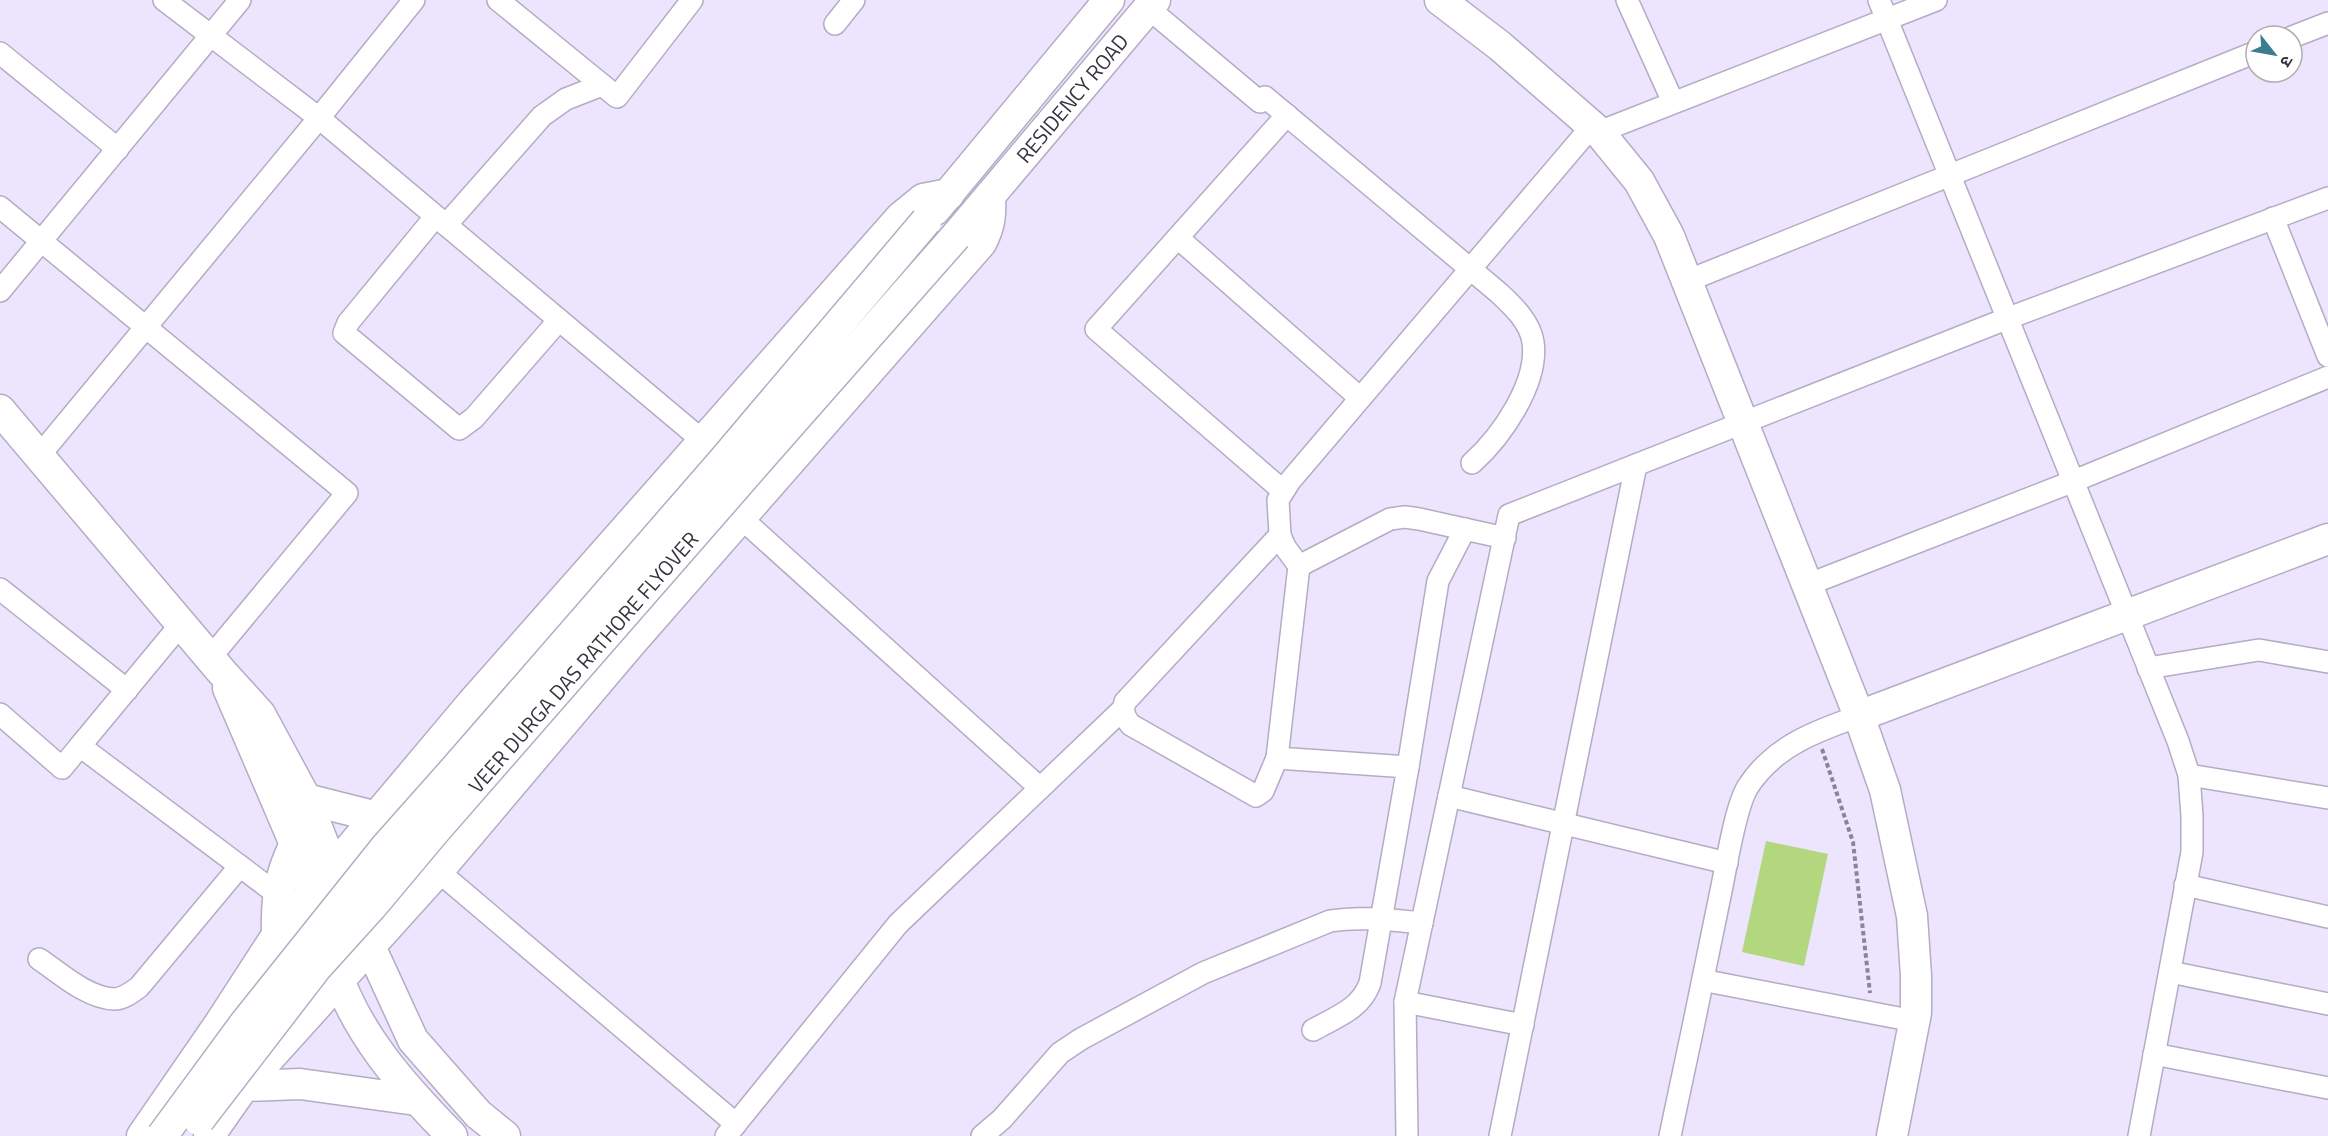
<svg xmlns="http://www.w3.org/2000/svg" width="2328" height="1136" font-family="'Titillium Web','Noto Sans Devanagari',sans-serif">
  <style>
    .green { fill: #b3d77f }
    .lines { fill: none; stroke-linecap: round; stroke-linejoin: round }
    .street-casing { stroke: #b4acc4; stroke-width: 24 }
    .secondary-casing { stroke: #b4acc4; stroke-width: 33 }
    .path { stroke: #8a8595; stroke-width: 4; stroke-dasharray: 4.5 3; stroke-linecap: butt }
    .street { stroke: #fff; stroke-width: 21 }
    .secondary { stroke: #fff; stroke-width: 30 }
    .secondary-bridge-casing { stroke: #b4acc4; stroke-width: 33; stroke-linecap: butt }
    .secondary-bridge { stroke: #fff; stroke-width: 30 }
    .labels { text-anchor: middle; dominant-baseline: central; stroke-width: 5; stroke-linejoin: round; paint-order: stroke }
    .street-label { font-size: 21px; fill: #37343d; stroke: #fff }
  </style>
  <rect width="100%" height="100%" fill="#ede4fd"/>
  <path class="green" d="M1766 841 1828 854 1804 966 1742 952Z"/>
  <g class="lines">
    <defs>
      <g id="street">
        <path d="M164 0 319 118 703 441"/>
        <path d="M498 0 617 97 692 0"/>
        <path d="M1627 0 1673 102"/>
        <path d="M1879 0 2178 741 2189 775 2192 816V852L2139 1136"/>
        <path d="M1148 8 1260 102 1265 97 1499 293C1513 306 1530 322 1533 342 1539 383 1501 437 1472 463"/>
        <path d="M835 24 854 0"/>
        <path d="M2292 37 2328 23"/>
        <path d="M0 53 118 149"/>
        <path d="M1599 132 1936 0"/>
        <path d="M0 207 347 493 210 658"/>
        <path d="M435 217 348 323 344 333 459 429 474 418 559 320"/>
        <path d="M2273 218 2328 356"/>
        <path d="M446 225 542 116 566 99 602 85"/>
        <path d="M1178 238 1360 398"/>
        <path d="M1687 281 2256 52"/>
        <path d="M0 291 240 0"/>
        <path d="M39 456 319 118 414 0"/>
        <path d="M1283 491 1096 329 1287 115"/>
        <path d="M741 518 1040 788"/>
        <path d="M1299 566 1285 547 1280 535 1278 500 1290 481 1592 126"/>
        <path d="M1807 585 2074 481 2328 377"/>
        <path d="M0 589 127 690"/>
        <path d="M181 624 80 746 277 894"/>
        <path d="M2148 668 2259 650 2328 662"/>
        <path d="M0 714 62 768 80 746"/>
        <path d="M1277 758 1263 791 1256 796 1131 725C1124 717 1122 711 1125 702L1280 535"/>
        <path d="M1408 767 1438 581 1465 529"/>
        <path d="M2189 775 2328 798"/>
        <path d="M1449 796 1727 863"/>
        <path d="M438 871 736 1124"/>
        <path d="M2185 885 2328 917"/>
        <path d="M39 959C60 973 87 998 114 999 123 999 131 993 139 987L240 866"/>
        <path d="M2170 972 2328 1004"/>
        <path d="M1712 982 1914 1021"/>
        <path d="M1405 1002 1523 1025"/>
        <path d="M1313 1030C1336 1017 1361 1009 1370 983L1408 767 1277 758 1299 566 1390 519 1405 517 1419 519 1505 538"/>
        <path d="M2154 1054 2328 1088"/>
        <path d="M726 1136 898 924 1123 709"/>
        <path d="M982 1136 1002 1119 1060 1053 1081 1039 1203 973 1330 921C1360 916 1391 920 1422 923"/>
        <path d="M1407 1136 1405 1002 1509 515 2006 319 2328 198"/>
        <path d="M1500 1136 1636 465"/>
        <path d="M1670 1136C1688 1053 1705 969 1722 886 1727 862 1736 803 1749 785 1775 746 1816 731 1859 716"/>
      </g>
      <g id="secondary">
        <path d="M1440 0 1500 46 1599 132 1639 181 1669 236 1859 716 1885 790 1912 916 1916 976V1013L1892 1136"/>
        <path d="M935 210 1109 0"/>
        <path d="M956 236 1155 0"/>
        <path d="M0 410 221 671 260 714 306 799 339 884"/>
        <path d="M228 688 295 844 317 910"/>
        <path d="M1859 716 2328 539"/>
        <path d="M306 799 377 817"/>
        <path d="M362 929 413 1040 478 1114 505 1136"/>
        <path d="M277 935C276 899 279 876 295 844"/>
        <path d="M334 965C355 1033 403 1086 452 1136"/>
        <path d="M237 1080 244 1086 300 1084 416 1100"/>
        <path d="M142 1136 220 1023 277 935 472 703 901 217 923 199 949 194"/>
        <path d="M209 1136 244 1086 438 871 631 643 981 243C990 226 991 215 990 196"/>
      </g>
    </defs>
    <use href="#street" class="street-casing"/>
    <use href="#secondary" class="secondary-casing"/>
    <path class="path" d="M1822 749 1853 842 1870 993"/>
    <use href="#street" class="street"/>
    <use href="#secondary" class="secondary"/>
    <defs>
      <g id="secondary-bridge">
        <path d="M199 1120 316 968 372 906 434 832 757 462 956 236"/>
        <path d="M162 1136 245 1023 384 849 455 769 722 462 926 221"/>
      </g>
    </defs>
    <use href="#secondary-bridge" class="secondary-bridge-casing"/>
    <use href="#secondary-bridge" class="secondary-bridge"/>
  </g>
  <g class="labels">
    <g class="street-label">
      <text transform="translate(1072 98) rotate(-50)">RESIDENCY ROAD</text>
      <text transform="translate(583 662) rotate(-49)">VEER DURGA DAS RATHORE FLYOVER</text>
    </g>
  </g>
  <g transform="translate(2274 54) rotate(121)"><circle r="28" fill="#ffffff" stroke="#afaeb1" stroke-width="1.5"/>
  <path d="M0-4.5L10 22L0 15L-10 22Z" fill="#3c7d90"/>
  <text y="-9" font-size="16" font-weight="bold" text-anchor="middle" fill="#37343d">उ</text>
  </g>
</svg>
